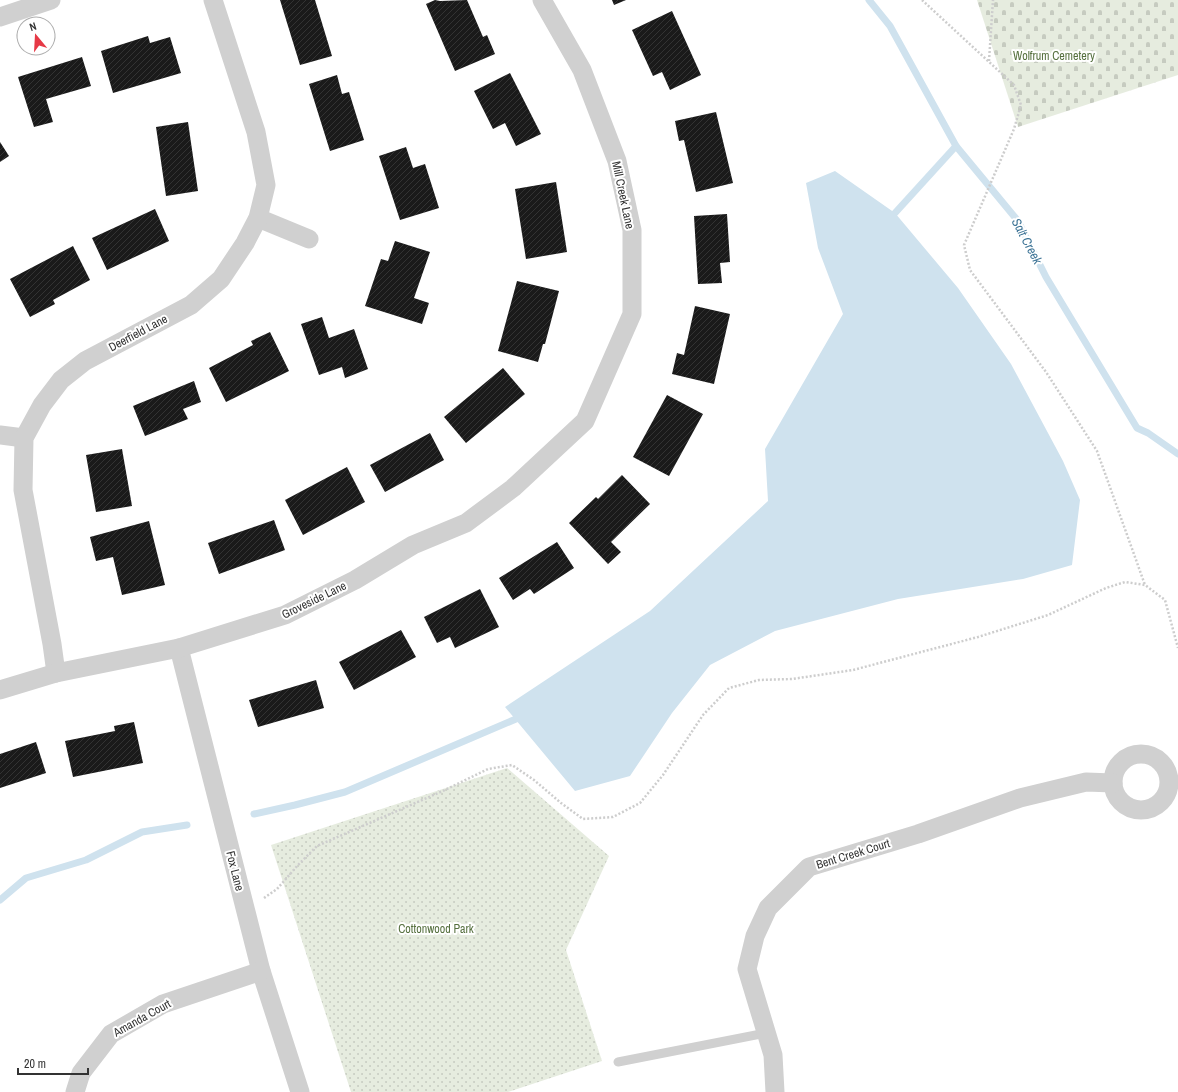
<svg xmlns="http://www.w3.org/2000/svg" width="1178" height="1092" font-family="'Archivo Narrow',sans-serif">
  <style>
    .cemetery { fill: url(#cemetery-stones) }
    .park { fill: url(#park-dots) }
    .water { fill: #cfe2ee }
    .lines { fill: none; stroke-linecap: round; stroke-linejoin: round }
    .stream { stroke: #cfe2ee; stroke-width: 7 }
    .building { fill: url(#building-hatch) }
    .path { stroke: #cdcdcd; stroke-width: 2.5; stroke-dasharray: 2 2; stroke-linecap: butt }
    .lane { stroke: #d0d0d0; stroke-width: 9 }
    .street { stroke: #d0d0d0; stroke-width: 19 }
    .labels { text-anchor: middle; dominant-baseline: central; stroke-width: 4; stroke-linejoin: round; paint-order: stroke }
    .park-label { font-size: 12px; fill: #56703f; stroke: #fff }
    .street-label { font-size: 12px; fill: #333; stroke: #fff }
    .water-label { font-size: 13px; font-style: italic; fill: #3f7597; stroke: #fff }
  </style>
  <defs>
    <pattern id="cemetery-stones" width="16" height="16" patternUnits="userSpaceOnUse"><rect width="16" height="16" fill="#e6ecdf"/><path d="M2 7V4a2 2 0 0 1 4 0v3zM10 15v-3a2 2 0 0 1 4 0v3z" fill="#c6cbc0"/></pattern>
    <pattern id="park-dots" width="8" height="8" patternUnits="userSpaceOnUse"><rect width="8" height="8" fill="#e6ecdf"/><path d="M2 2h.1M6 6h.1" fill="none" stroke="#c6cbc0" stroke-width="1.8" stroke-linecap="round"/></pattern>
    <pattern id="building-hatch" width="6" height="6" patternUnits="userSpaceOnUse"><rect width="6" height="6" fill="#1a1a1a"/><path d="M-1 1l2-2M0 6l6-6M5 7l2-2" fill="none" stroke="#333"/></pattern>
  </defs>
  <rect width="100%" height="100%" fill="#fff"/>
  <path class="cemetery" d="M977 0H1178V75L1018 127Z"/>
  <path class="park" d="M507 768 609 856 566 950 602 1061 508 1092H351L271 845Z"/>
  <path class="water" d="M835 171 895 213 958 288 1011 364 1063 461 1080 500 1072 565 1023 579 898 599 775 631 710 665 672 713 630 776 575 791 505 707 650 611 768 501 765 449 843 314 818 248 806 183Z"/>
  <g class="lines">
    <g class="stream">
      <path d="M869 0 890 26 956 146 1018 221 1046 277 1137 428 1148 433 1178 454"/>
      <path d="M895 213 956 146"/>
      <path d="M254 814 295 805 345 792 516 719"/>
      <path d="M0 900 26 878 86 860 142 832 187 825"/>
    </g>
  </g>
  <g class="building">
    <path d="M280 0H315L332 56 300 65Z"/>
    <path d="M435 0 440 1 467 0 483 37 487 35 495 54 455 71 426 4Z"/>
    <path d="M612 0H626L614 5Z"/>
    <path d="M672 11 701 75 670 90 662 72 653 76 632 30Z"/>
    <path d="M148 36 150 43 170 37 181 73 113 93 101 51Z"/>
    <path d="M82 57 91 86 46 99 53 122 34 127 18 77Z"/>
    <path d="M510 73 541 134 516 146 505 123 493 129 474 91Z"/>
    <path d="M337 75 342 94 349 92 364 140 330 151 309 84Z"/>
    <path d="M716 112 733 183 696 192 684 140 679 141 675 121Z"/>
    <path d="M188 122 198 191 166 196 156 127Z"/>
    <path d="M0 142 9 156 0 162Z"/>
    <path d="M406 147 413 168 425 164 439 208 400 220 379 156Z"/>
    <path d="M556 182 567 252 526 259 515 189Z"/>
    <path d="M155 209 169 241 107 270 92 238Z"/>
    <path d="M727 214 730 262 720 263 722 283 698 284 694 216Z"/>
    <path d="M395 241 430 252 414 298 429 303 422 324 365 306 381 259 388 261Z"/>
    <path d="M73 246 90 280 53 300 55 304 30 317 10 279Z"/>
    <path d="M517 281 559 291 545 344H543L538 362 498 351Z"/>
    <path d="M695 306 730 314 714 384 672 374 677 353 684 355Z"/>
    <path d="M322 317 329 338 354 329 368 369 345 378 342 367 319 375 301 324Z"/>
    <path d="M270 332 289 371 226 402 209 368 253 345 251 341Z"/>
    <path d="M503 368 525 394 466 443 444 417Z"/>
    <path d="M194 381 201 402 183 409 188 419 145 436 133 406Z"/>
    <path d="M667 395 703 414 669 476 633 457Z"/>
    <path d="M430 433 444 460 385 492 370 465Z"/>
    <path d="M122 449 132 506 96 512 86 455Z"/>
    <path d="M347 467 365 502 303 535 285 500Z"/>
    <path d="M622 475 650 504 611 542 621 552 608 564 569 523 596 497 598 499Z"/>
    <path d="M274 520 285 550 219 574 208 543Z"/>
    <path d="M149 521 165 585 122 595 113 557 96 561 90 537Z"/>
    <path d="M557 542 574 568 534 594 530 589 513 600 499 578Z"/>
    <path d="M480 589 499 627 455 648 450 637 437 643 424 617Z"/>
    <path d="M401 630 416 657 354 690 339 662Z"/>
    <path d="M316 680 324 708 258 727 249 700Z"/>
    <path d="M134 722 143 763 73 777 65 741 115 731 114 726Z"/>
    <path d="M36 742 46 773 0 788V754Z"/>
  </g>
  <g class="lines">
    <g class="path">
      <path d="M922 0 1014 85 1021 105 1014 129 964 245 970 270 1046 372 1097 451 1145 585"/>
      <path d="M989 61 993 0"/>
      <path d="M264 898 277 889 298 865 317 846 445 790 488 769 512 765 534 780 561 803 583 819 613 817 640 803 663 775 703 715 729 688 759 680 792 679 853 670 978 637 1048 615 1106 588 1125 582 1145 585 1165 600 1178 648"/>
    </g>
    <path class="lane" d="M618 1062 766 1033"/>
    <g class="street">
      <path d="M0 17 51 0"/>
      <path d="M258 218 309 239"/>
      <path d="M0 435 24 438"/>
      <path d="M179 648 261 971 300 1092"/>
      <path d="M56 673 52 644 23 490 24 438 42 405 61 380 85 361 191 305 221 279 245 243 258 218 266 185 256 132 213 0"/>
      <path d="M0 690 56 673 179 648 285 615 355 580 413 545 466 523 513 488 585 421 632 314V230L617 161 582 70 542 0"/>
      <circle cx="1141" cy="782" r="28"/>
      <path d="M75 1092 81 1073 111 1034 163 1004 261 971"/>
      <path d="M775 1092 773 1055 747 969 755 936 768 908 809 867 918 834 1020 798 1086 782 1113 783"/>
    </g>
  </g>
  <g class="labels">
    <g class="park-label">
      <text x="1054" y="56">Wolfrum Cemetery</text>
      <text x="436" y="929">Cottonwood Park</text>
    </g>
    <g class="street-label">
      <text transform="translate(623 195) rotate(78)">Mill Creek Lane</text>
      <text transform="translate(138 333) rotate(-28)">Deerfield Lane</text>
      <text transform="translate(314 600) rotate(-26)">Groveside Lane</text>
      <text transform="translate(853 854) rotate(-17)">Bent Creek Court</text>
      <text transform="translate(235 871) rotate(76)">Fox Lane</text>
      <text transform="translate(142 1018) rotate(-29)">Amanda Court</text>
    </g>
    <g class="water-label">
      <text transform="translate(1027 241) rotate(62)">Salt Creek</text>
    </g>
  </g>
  <g transform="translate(36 36) rotate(342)"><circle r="19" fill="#ffffff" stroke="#adadad"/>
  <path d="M0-3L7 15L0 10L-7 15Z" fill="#e63946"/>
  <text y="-6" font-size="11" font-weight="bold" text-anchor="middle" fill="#333333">N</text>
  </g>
  <path d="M18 1068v6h70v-6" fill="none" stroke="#333333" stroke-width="2"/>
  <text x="24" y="1068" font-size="12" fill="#333333" stroke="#ffffff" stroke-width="3" paint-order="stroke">20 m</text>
</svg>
